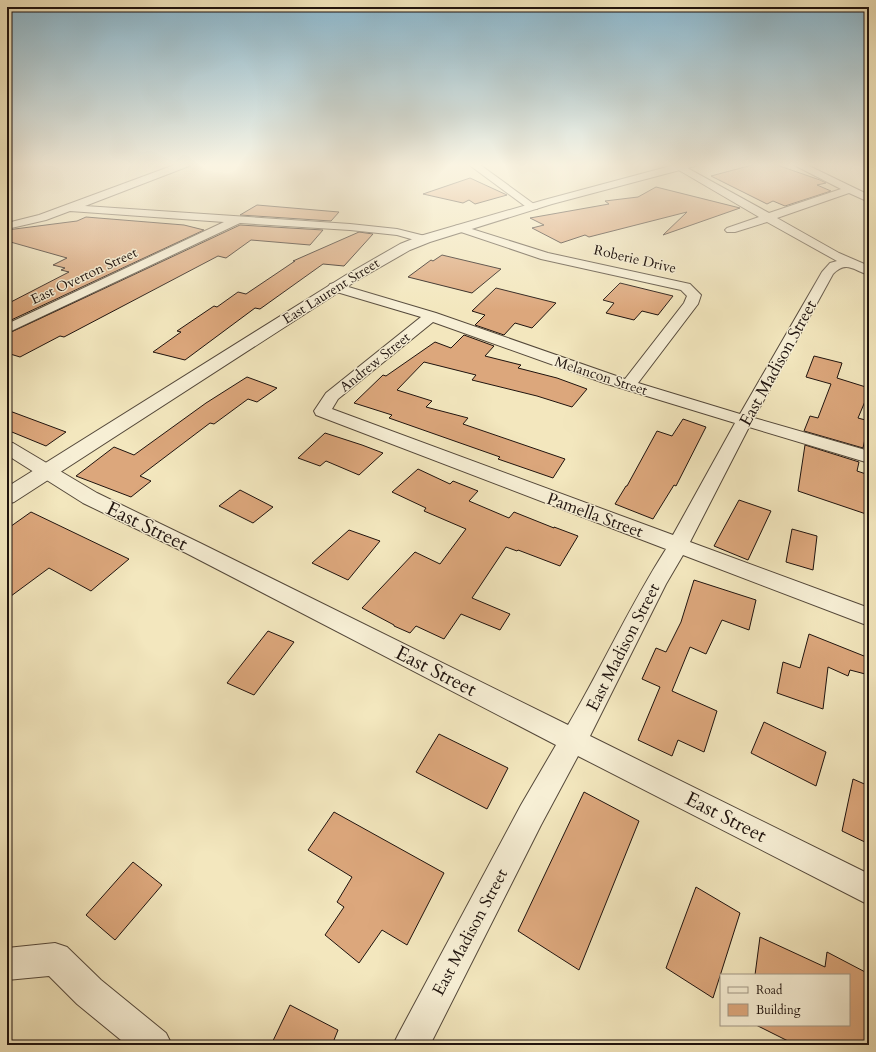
<svg xmlns="http://www.w3.org/2000/svg" width="876" height="1052" font-family="Cardo,serif">
  <style>
    .building { fill: #dca77c; stroke: #1f130e }
    .lines { fill: none; stroke-linecap: round; stroke-linejoin: round }
    .minor-casing { stroke: #54483a; stroke-width: 2 }
    .tertiary-casing { stroke: #54483a; stroke-width: 2 }
    .minor { fill: #f7efd5; fill-rule: evenodd }
    .tertiary { fill: #f7efd5; fill-rule: evenodd }
    .labels { text-anchor: middle; dominant-baseline: central; stroke-width: 3; stroke-linejoin: round; paint-order: stroke }
    .far-street-label { font-size: 14px; fill: #1f130e; stroke: #f7efd5 }
    .street-label { font-size: 17px; fill: #1f130e; stroke: #f7efd5 }
    .near-street-label { font-size: 20px; fill: #1f130e; stroke: #f7efd5 }
  </style>
  <rect width="100%" height="100%" fill="#f3e7be"/>
  <filter id="stains"><feTurbulence type="fractalNoise" baseFrequency=".005" numOctaves="4"/><feColorMatrix values="0 0 0 0 .2 0 0 0 0 .09 0 0 0 0 .02 0 0 0 .5 -.17"/></filter>
  <radialGradient id="worn" r=".72"><stop offset=".6" stop-color="#630" stop-opacity="0"/><stop offset="1" stop-color="#630" stop-opacity=".3"/></radialGradient>
  <g class="building">
    <path d="M756 164H774L820 180 826 183 817 185 831 191 785 206 773 201 767 204 711 176Z"/>
    <path d="M470 178 507 195 475 204 469 200 463 203 423 194Z"/>
    <path d="M656 187 740 208 663 235 687 212 589 237 585 235 561 243 532 228 544 225 530 218 609 204 605 201 638 197Z"/>
    <path d="M257 205 339 212 331 221 240 215Z"/>
    <path d="M86 217 184 225 204 230 7 322V304L69 272 61 270 65 268 53 265 67 258 7 241V230L77 221Z"/>
    <path d="M240 225 323 230 310 245 251 240 226 258 218 256 64 337 60 336 20 357 7 353V334Z"/>
    <path d="M359 232 373 234 344 266 323 264 260 309 255 308 185 360 153 352 181 332 177 331 214 306 217 307 238 292 246 294 295 261H293Z"/>
    <path d="M442 255 501 269 472 293 408 277 431 260 433 261Z"/>
    <path d="M620 283 673 296 658 315 642 311 634 320 606 313 614 303 603 300Z"/>
    <path d="M496 288 556 303 532 328 515 323 504 335 475 325 485 315 472 311Z"/>
    <path d="M464 335 494 346 485 356 521 365 518 368 557 378 587 389 572 407 537 396 472 380 476 375 424 362 397 390 432 401 426 407 468 418 463 424 565 459 553 478 498 459 500 457 389 418 392 415 354 403 383 375 386 376 435 342 451 348Z"/>
    <path d="M814 356 842 363 837 378 869 388V392L858 418 869 421 863 448 804 431 810 416 818 418 831 384 806 377Z"/>
    <path d="M247 377 277 388 257 402 248 399 214 424 210 423 140 476 151 481 131 497 76 476 114 447 134 455 206 403Z"/>
    <path d="M7 410 66 432 46 446 7 430Z"/>
    <path d="M683 419 706 427 676 486 674 485 653 519 615 504 626 486H627L657 431 672 436Z"/>
    <path d="M325 433 362 445 383 453 359 475 326 461 320 466 298 458Z"/>
    <path d="M805 445 859 462 857 471 869 475V515L798 491Z"/>
    <path d="M418 469 450 484 453 481 478 491 469 501 509 518 514 512 554 528V527L578 536 560 566 518 550 517 551 506 547 472 598 510 614 500 630 461 614 444 639 416 626 410 633 394 626V625L362 608 415 552 440 564 466 529 424 511 426 508 392 492Z"/>
    <path d="M240 490 273 507 253 523 219 506Z"/>
    <path d="M739 500 771 511 748 560 714 546Z"/>
    <path d="M31 512 129 559 91 591 49 568 7 599V529Z"/>
    <path d="M792 529 817 536 813 570 786 562Z"/>
    <path d="M349 530 380 541 348 580 312 563Z"/>
    <path d="M694 580 756 600 749 630 722 620 706 654 690 647 672 691 717 711 704 752 678 740 672 756 638 740 660 687 642 679 656 648 666 652 681 622Z"/>
    <path d="M268 631 294 642 254 695 227 683Z"/>
    <path d="M809 634 869 658V675L850 670 848 676 828 667 823 709 777 693 783 662 800 668Z"/>
    <path d="M764 722 826 752 816 786 751 753Z"/>
    <path d="M439 734 508 768 487 809 416 772Z"/>
    <path d="M853 779 869 786V844L842 831Z"/>
    <path d="M584 792 639 821 579 970 518 931Z"/>
    <path d="M334 812 444 873 407 945 382 930 359 963 325 935 344 907 337 902 352 877 308 850Z"/>
    <path d="M133 862 162 885 115 940 86 915Z"/>
    <path d="M696 887 740 913 713 998 666 968Z"/>
    <path d="M760 937 825 967 827 952 869 974V1045H796L756 1025H849V975H755Z"/>
    <path d="M290 1005 338 1030 332 1045H271Z"/>
  </g>
  <g class="lines">
    <defs>
      <g id="minor">
        <path d="M177 164H191L189 166 85 206 350 224 397 229 429 237 431 239 429 241 425 243 397 235 350 230 240 223 7 333V324L224 222 70 211 46 220 7 229V223L39 215Z"/>
        <path d="M468 164H479L538 207 537 209H529Z"/>
        <path d="M680 164 769 213 841 189 792 164H805L869 195V202L849 193 777 218 839 253 869 266V275C854 271 847 260 833 274L754 418 869 451V463L749 427 690 542 869 608V626L683 555 666 584 590 736 869 874V905L578 756 541 825 430 1045H393L399 1033 521 805 556 745 186 553 83 503 7 455V442L13 443 97 493 200 543 568 725C602 667 630 605 666 549L316 415 314 411 326 393 421 317 330 290 328 287 330 284 335 283 436 313 625 379 684 303 687 296 681 290 541 259 455 230 453 228 455 226 459 225 548 253 690 284 701 295 698 304 638 383 740 414 822 272 830 263 837 261 767 222 735 232H727L725 230 727 228 759 217 677 169 675 167ZM433 322 604 383 735 423 673 535 332 409 338 399Z"/>
        <path d="M55 943 67 947 101 980 166 1033 172 1045H127L77 1004 49 976 7 980V948Z"/>
      </g>
      <path id="tertiary" d="M678 164H696L695 166 552 204 430 242 410 250 356 281 14 502 7 504V487L346 275 400 244 420 236 544 200Z"/>
    </defs>
    <use href="#minor" class="minor-casing"/>
    <use href="#tertiary" class="tertiary-casing"/>
    <use href="#minor" class="minor"/>
    <use href="#tertiary" class="tertiary"/>
  </g>
  <linearGradient id="sky" x2="0" y2="1"><stop stop-color="#89b9d2"/><stop offset="0.53" stop-color="#faf4e2"/><stop offset="1" stop-color="#faf4e2" stop-opacity="0"/></linearGradient>
  <rect width="876" height="311" fill="url(#sky)"/>
  <g class="labels">
    <g class="far-street-label">
      <text transform="translate(635 259) rotate(13)">Roberie Drive</text>
      <text transform="translate(84 276) rotate(-25)">East Overton Street</text>
      <text transform="translate(331 291) rotate(-32)">East Laurent Street</text>
      <text transform="translate(375 362) rotate(-39)">Andrew Street</text>
      <text transform="translate(601 376) rotate(18)">Melancon Street</text>
    </g>
    <g class="street-label">
      <text transform="translate(778 363) rotate(-61)">East Madison Street</text>
      <text transform="translate(595 515) rotate(20)">Pamella Street</text>
      <text transform="translate(623 647) rotate(-63)">East Madison Street</text>
      <text transform="translate(470 932) rotate(-62)">East Madison Street</text>
    </g>
    <g class="near-street-label">
      <text transform="translate(147 526) rotate(26)">East Street</text>
      <text transform="translate(436 671) rotate(27)">East Street</text>
      <text transform="translate(726 817) rotate(27)">East Street</text>
    </g>
  </g>
  <rect width="876" height="1052" fill="none" stroke="#f3e7be" stroke-width="24"/>
  <rect x="8" y="8" width="860" height="1036" fill="none" stroke="#1f130e" stroke-width="2"/>
  <rect x="12" y="12" width="852" height="1028" fill="none" stroke="#1f130e"/>
  <rect x="720" y="974" width="130" height="52" fill="#f7efd5" stroke="#a19785"/>
  <rect x="728" y="987" width="20" height="6" fill="#f7efd5" stroke="#a19785"/>
  <text x="756" y="994" font-size="12" fill="#1f130e">Road</text>
  <rect x="728" y="1004" width="20" height="12" fill="#dca77c" stroke="#a19785"/>
  <text x="756" y="1014" font-size="12" fill="#1f130e">Building</text>
  <rect width="100%" height="100%" filter="url(#stains)"/>
  <rect width="100%" height="100%" fill="url(#worn)"/>
</svg>
